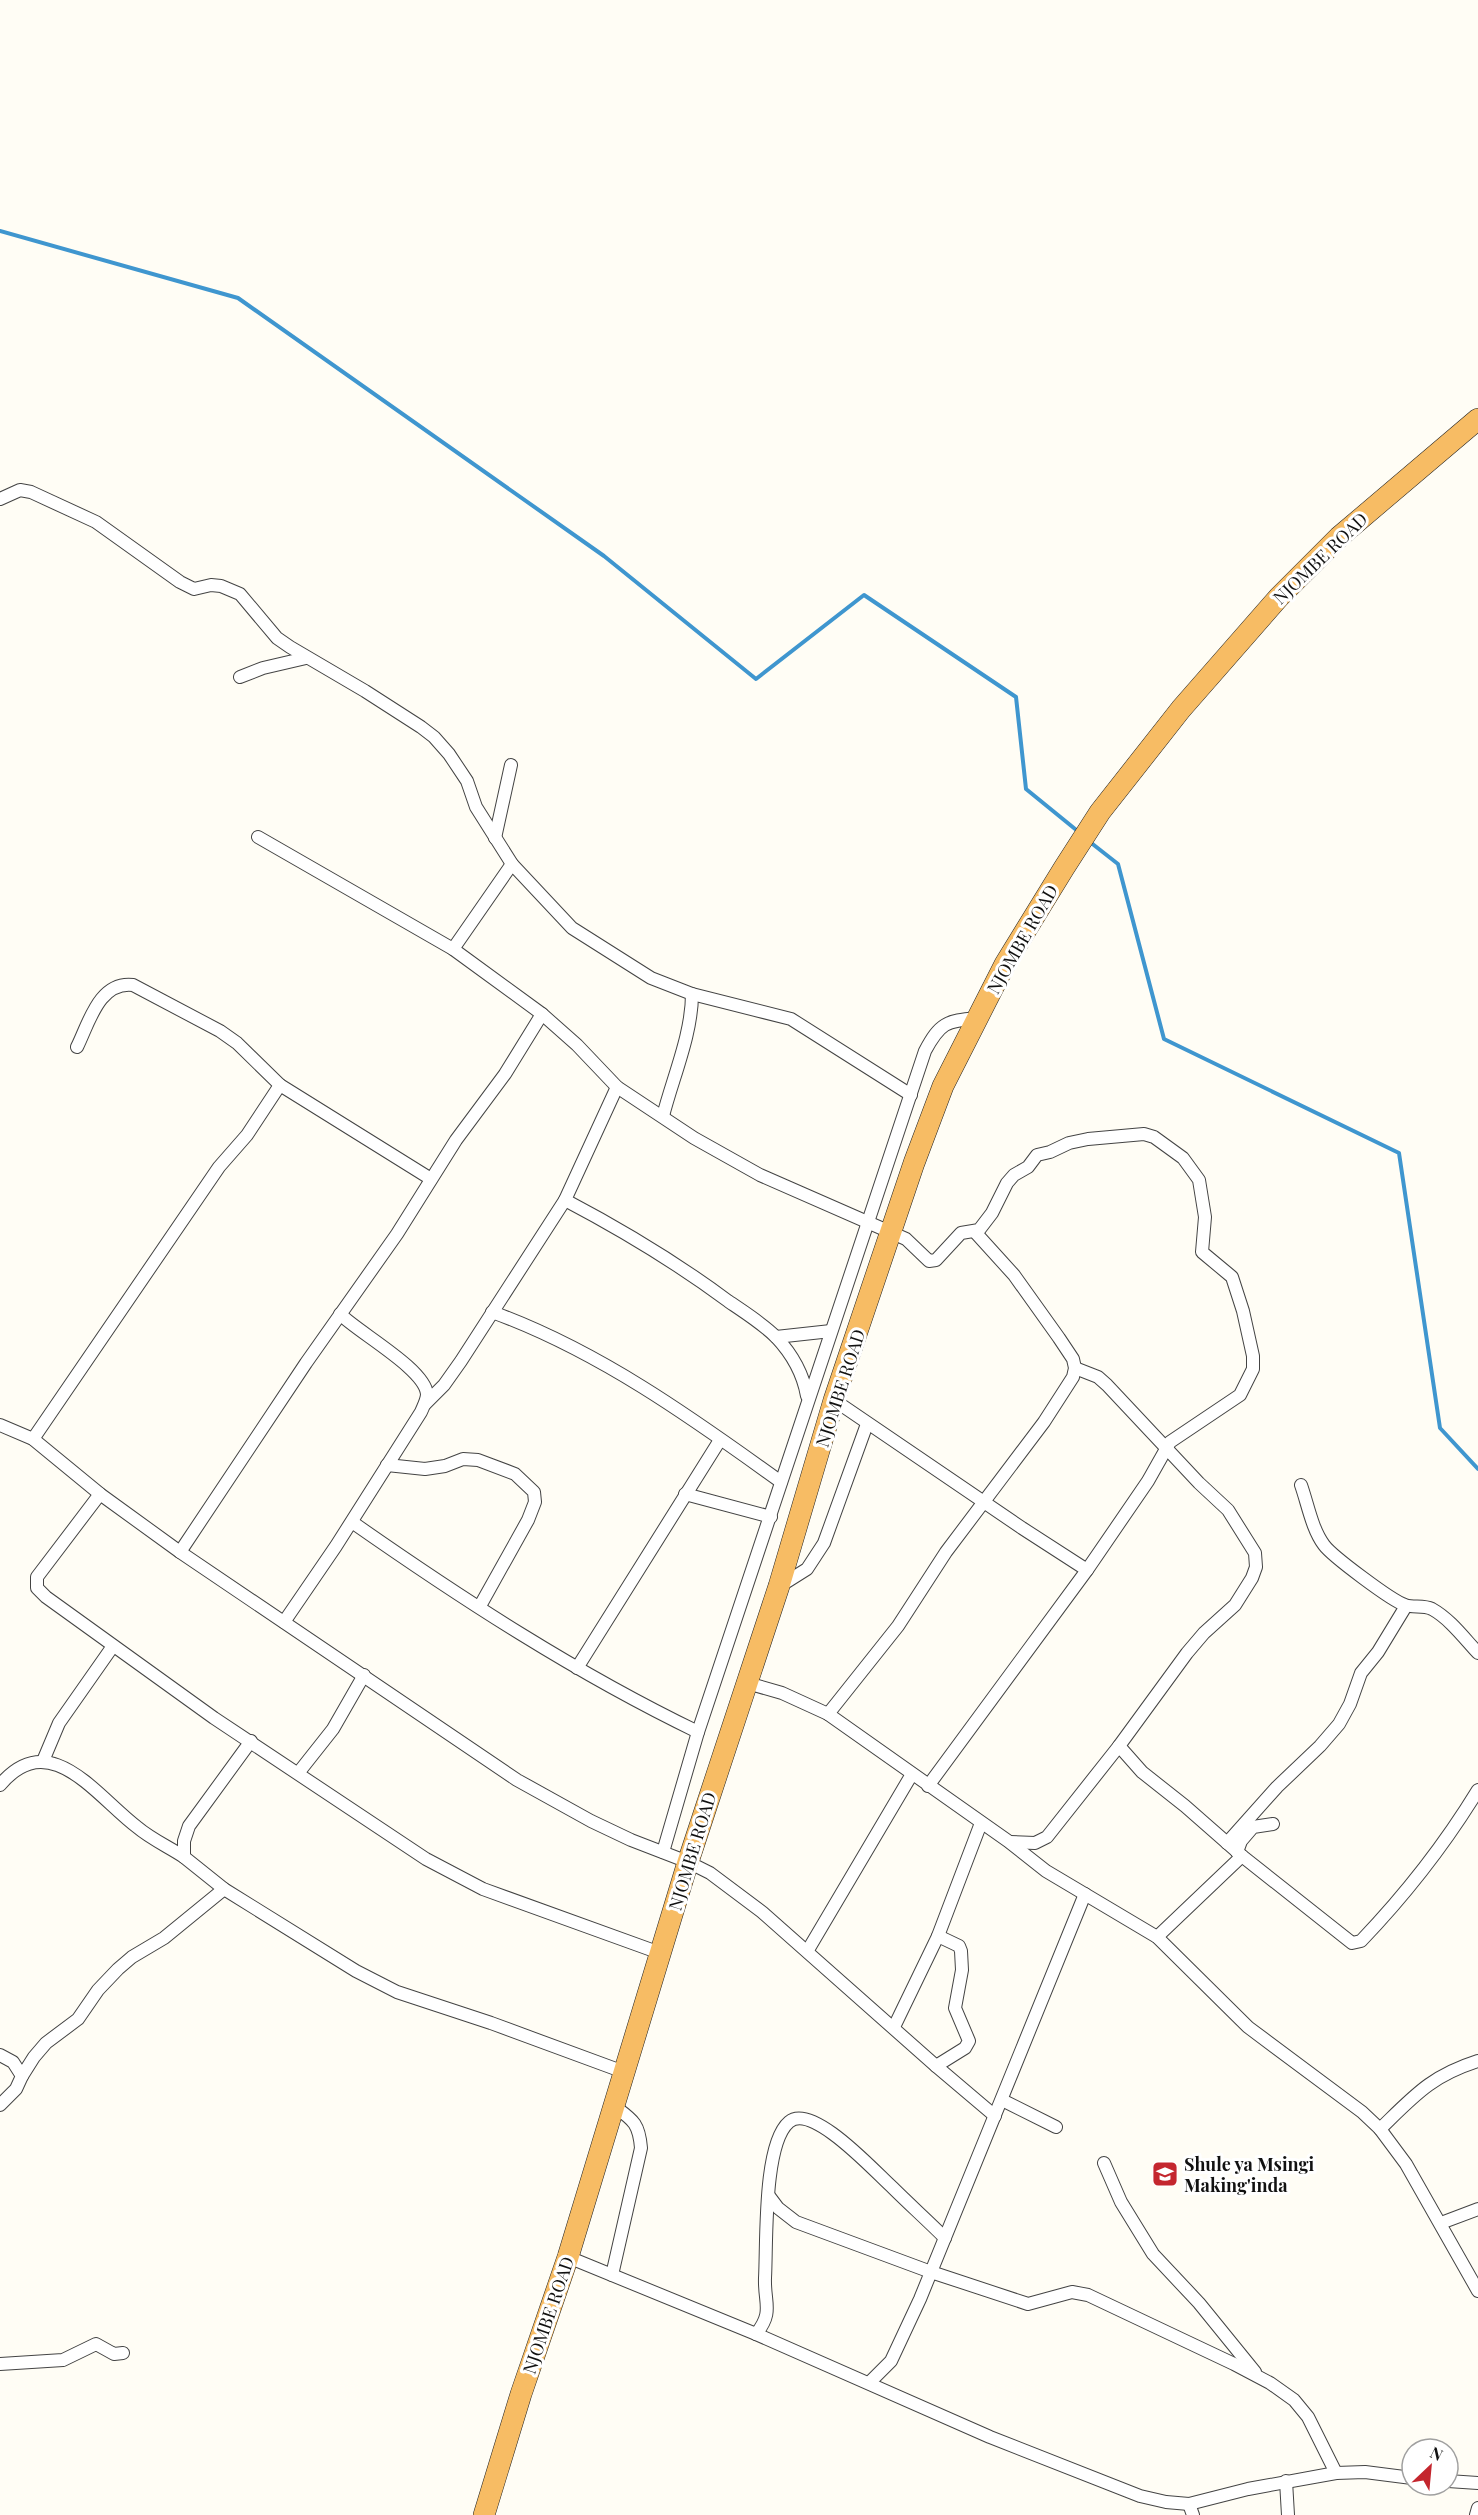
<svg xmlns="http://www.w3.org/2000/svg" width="1478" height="2515" font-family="'Playfair Display',serif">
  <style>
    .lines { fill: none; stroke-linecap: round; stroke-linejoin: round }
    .stream { stroke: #3f96cf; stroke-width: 4 }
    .minor-casing { stroke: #444; stroke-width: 14 }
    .trunk-casing { stroke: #222; stroke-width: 22 }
    .minor { stroke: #fff; stroke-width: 12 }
    .trunk { stroke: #f7bc64; stroke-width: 21 }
    .labels { text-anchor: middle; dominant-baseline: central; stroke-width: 6; stroke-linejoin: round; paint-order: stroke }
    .street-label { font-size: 18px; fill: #111; stroke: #fff }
    .poi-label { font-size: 18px; font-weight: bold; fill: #111; stroke: #fff; text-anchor: start }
  </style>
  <rect width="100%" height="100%" fill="#fffdf5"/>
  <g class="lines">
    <g class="stream">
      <path d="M0 231 238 298 604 556 756 679 864 595 1016 697 1026 789 1080 833"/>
      <path d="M1090 842 1118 864 1164 1039 1399 1153 1440 1428 1478 1469"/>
    </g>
    <defs>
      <g id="minor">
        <path d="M0 499 20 490 31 492 96 522 180 582 194 589 211 585 221 586 240 594 277 638 290 647 365 691 421 727 434 737 449 754 467 781 476 807 512 864 572 928 651 978 692 994 791 1019 911 1095"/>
        <path d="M240 677 263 668 306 658"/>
        <path d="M258 837 453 949 542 1014 577 1045 617 1087 694 1138 760 1175 906 1239 929 1261 936 1260 961 1233 979 1230 992 1213 1007 1183 1014 1175 1028 1167 1037 1155 1050 1152 1069 1143 1088 1139 1144 1134 1154 1137 1183 1158 1199 1180 1205 1217 1202 1252 1232 1277 1243 1311 1253 1356V1369L1240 1395 1170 1442 1148 1481 1087 1570 928 1786"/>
        <path d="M495 838 511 765"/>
        <path d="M453 949 512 864"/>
        <path d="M77 1047C89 1023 99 981 133 985L220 1031 237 1043 280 1085"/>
        <path d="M663 1116C673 1077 692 1034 692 994"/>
        <path d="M565 1200C622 1230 677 1263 728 1301 744 1312 762 1323 776 1337 792 1354 803 1373 807 1396"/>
        <path d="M492 1312C597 1350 691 1417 781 1482"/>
        <path d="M776 1337 831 1331"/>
        <path d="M834 1400 1022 1528 1087 1570"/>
        <path d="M425 1404 444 1385 461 1361 565 1200 617 1087"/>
        <path d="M0 1425 33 1439 100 1494 180 1552 517 1780 591 1821 631 1840 688 1862 710 1873 762 1912 936 2066 995 2116"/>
        <path d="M33 1439 219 1167 247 1135 280 1085 431 1179"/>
        <path d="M387 1465 425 1469 445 1466 463 1459 478 1460 515 1474 534 1492 535 1502 528 1520 480 1606"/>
        <path d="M1301 1485C1308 1505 1312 1529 1324 1545 1332 1556 1392 1601 1405 1605 1413 1608 1423 1605 1432 1609 1450 1619 1464 1638 1478 1653"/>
        <path d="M100 1494 37 1577V1588L46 1597 214 1718 426 1859 483 1889 660 1953"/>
        <path d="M685 1494 771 1517"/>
        <path d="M352 1522C462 1599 576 1673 698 1732"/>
        <path d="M180 1552 306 1363 397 1234 456 1140 505 1074 542 1014"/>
        <path d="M780 1586 807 1569 824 1543 867 1424"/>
        <path d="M284 1622 336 1546 421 1412C423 1407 427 1400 427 1394 425 1369 359 1333 340 1314"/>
        <path d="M577 1668 720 1440"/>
        <path d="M747 1683 782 1693 828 1714 1008 1841 1046 1871 1157 1937 1248 2027 1362 2112 1380 2129 1406 2164 1478 2291"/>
        <path d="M828 1714 898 1626 946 1552 1044 1422 1073 1377 1075 1368 1073 1359 1059 1338 1014 1275 975 1232"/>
        <path d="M251 1741 189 1826 184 1841V1857L224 1889 356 1971 397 1992 491 2023 624 2072"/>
        <path d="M1119 1746 1142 1772 1185 1806 1242 1856 1352 1943 1361 1941C1405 1895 1445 1844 1478 1790"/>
        <path d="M43 1761 59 1723 113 1646"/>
        <path d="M299 1772 333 1729 364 1675"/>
        <path d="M0 1785C50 1726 96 1796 137 1827 151 1839 169 1847 184 1857"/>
        <path d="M1010 1842 1035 1843 1047 1837 1119 1746 1187 1653 1204 1633 1235 1605 1252 1578 1256 1567 1255 1553 1228 1510 1199 1483 1107 1385 1098 1377 1075 1368"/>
        <path d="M1227 1843 1277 1787 1320 1746 1339 1724 1350 1704 1361 1673 1378 1652 1406 1606"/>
        <path d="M663 1852 698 1732 925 1051C940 1023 946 1021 977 1018"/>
        <path d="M1237 1852 1241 1841 1253 1827 1273 1824"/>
        <path d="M1157 1937 1242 1856"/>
        <path d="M808 1950 912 1774"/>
        <path d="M894 2027 938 1936 981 1823"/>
        <path d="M0 2055 13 2062 22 2076 16 2089 0 2105"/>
        <path d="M936 2066 965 2048 969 2041 955 2008 962 1970 961 1951 959 1946 938 1936"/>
        <path d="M22 2076 34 2057 46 2043 78 2019 98 1990 118 1969 132 1957 164 1938 224 1889"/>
        <path d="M1002 2100 1056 2127"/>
        <path d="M1380 2129C1415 2095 1431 2076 1478 2061"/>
        <path d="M1104 2163 1121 2202 1153 2254 1199 2303 1255 2372"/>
        <path d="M769 2196 778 2208 796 2222 931 2272 1028 2304 1072 2292 1088 2295 1234 2364 1270 2383 1294 2400 1308 2417 1336 2473"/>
        <path d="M1441 2223 1478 2209"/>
        <path d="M568 2257 756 2334 990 2437 1140 2496 1166 2502 1189 2504 1248 2489 1336 2473 1365 2472 1412 2478"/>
        <path d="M612 2275 641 2148C639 2123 633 2120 614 2106"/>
        <path d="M756 2334C774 2312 764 2303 765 2278 767 2243 763 2144 789 2122 812 2102 875 2172 892 2187 909 2204 927 2220 945 2238"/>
        <path d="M0 2364 63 2360 96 2344 114 2354 123 2353"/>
        <path d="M870 2382 891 2361 920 2299 1085 1894"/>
        <path d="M1286 2481 1288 2515"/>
        <path d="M1448 2481 1478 2483"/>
        <path d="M1189 2504 1193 2515"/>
        <path d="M1476 2515 1478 2508"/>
      </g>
      <path id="trunk" d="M484 2515 521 2394 568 2257 688 1862 779 1586 834 1400 914 1163 943 1086 1005 964 1064 868 1100 812 1181 709 1279 597 1339 537 1478 419"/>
    </defs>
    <use href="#minor" class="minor-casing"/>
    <use href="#trunk" class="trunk-casing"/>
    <use href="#minor" class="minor"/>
    <use href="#trunk" class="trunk"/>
  </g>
  <defs>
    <symbol id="school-square" viewBox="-11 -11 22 22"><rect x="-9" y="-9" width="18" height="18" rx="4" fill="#c4262e" stroke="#fff"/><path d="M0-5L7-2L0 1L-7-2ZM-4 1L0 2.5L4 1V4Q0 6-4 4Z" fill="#fff"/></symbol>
  </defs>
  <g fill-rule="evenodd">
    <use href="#school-square" x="1150" y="2159" width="30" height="30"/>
  </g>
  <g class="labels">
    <g class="street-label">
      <text transform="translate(1320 558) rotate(-44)">NJOMBE ROAD</text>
      <text transform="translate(1022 939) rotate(-60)">NJOMBE ROAD</text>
      <text transform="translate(840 1388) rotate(-72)">NJOMBE ROAD</text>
      <text transform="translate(692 1851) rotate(-73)">NJOMBE ROAD</text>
      <text transform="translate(548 2315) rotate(-71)">NJOMBE ROAD</text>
    </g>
    <g class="poi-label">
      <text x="1184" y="2164">Shule ya Msingi<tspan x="1184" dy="21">Making'inda</tspan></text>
    </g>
  </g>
  <g transform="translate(1430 2467) rotate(26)"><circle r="28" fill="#ffffff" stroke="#a0a0a0" stroke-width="1.5"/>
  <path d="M0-4.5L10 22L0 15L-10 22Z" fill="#c4262e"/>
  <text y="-9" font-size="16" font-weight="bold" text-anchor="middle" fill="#111111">N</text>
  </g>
</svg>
